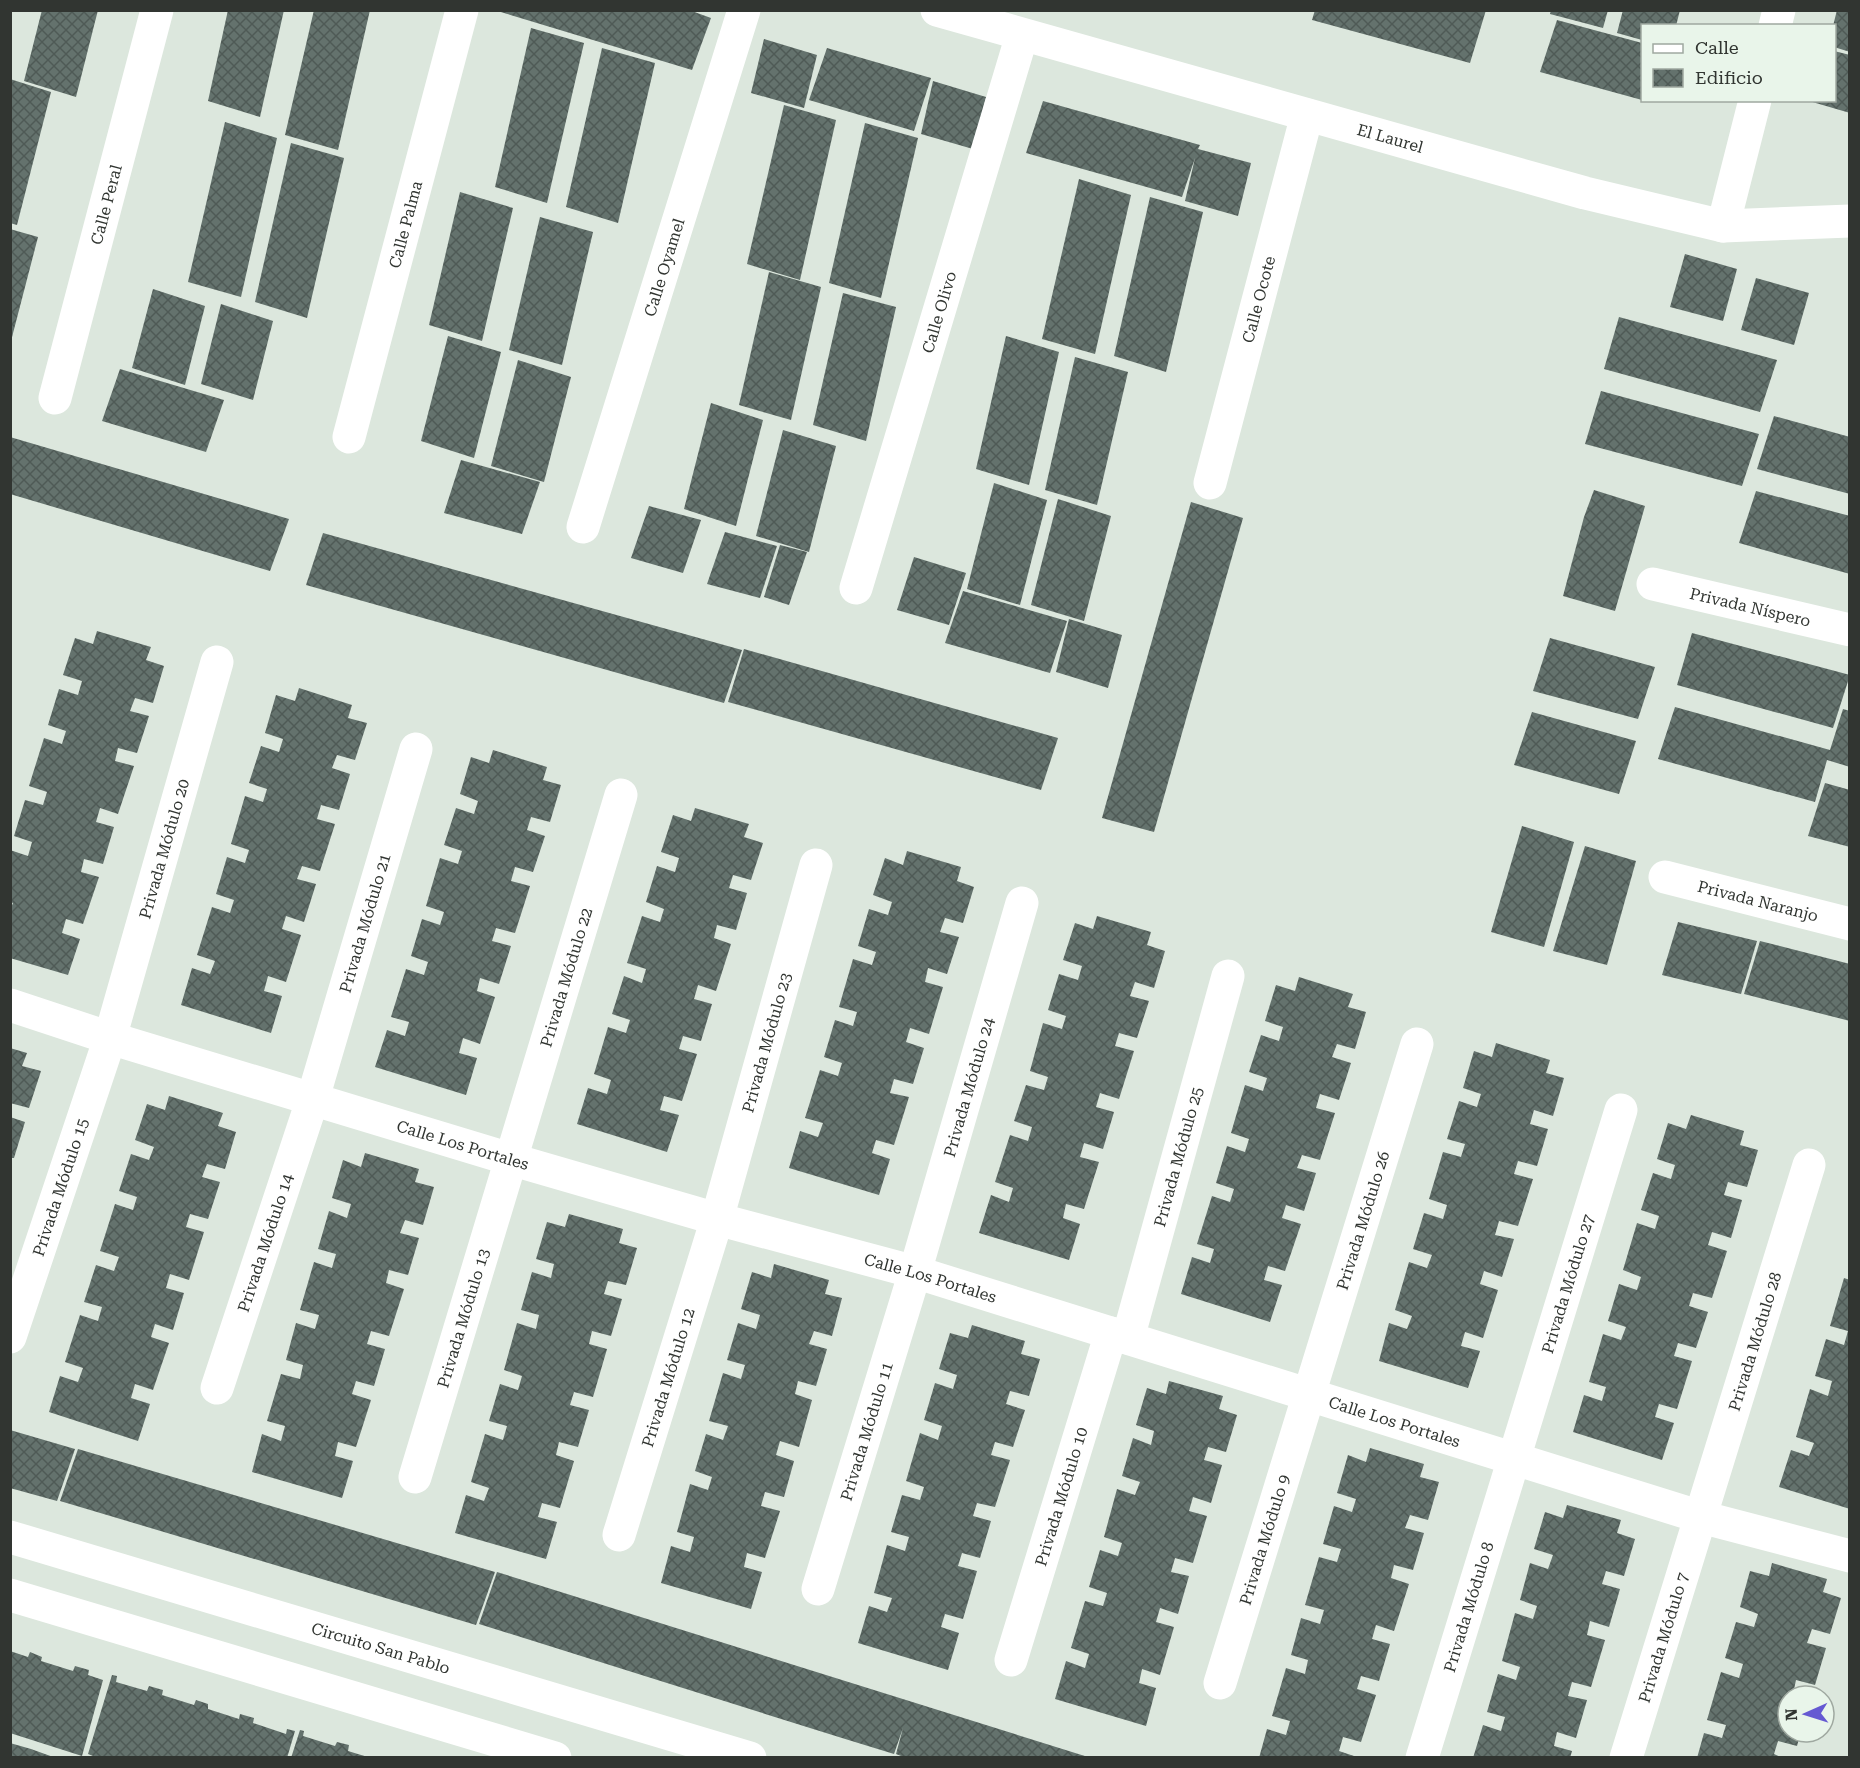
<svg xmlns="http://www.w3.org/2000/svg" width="1860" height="1768" font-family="'Roboto Serif',serif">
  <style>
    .building { fill: url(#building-cross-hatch) }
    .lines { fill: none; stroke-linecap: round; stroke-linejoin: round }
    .street { stroke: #fff; stroke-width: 33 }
    .secondary { stroke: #fff; stroke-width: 33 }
    .labels { text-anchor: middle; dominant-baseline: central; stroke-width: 6; stroke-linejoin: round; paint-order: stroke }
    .street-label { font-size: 16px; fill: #313531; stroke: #e9f5ea }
  </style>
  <defs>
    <pattern id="building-cross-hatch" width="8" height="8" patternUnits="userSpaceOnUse" patternTransform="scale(1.5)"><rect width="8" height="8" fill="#64726d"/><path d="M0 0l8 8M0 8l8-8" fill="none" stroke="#4f5a56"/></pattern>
  </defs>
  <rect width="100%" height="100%" fill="#dce7dd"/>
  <g class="building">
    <path d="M42 10H98L76 97 24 81Z"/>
    <path d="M228 10H284L260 117 208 101Z"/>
    <path d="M314 10H370L338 150 285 135Z"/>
    <path d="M494 10H689L711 18 692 70Z"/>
    <path d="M1315 10H1486L1470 63 1312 20Z"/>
    <path d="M1551 10H1608L1603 28 1550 14Z"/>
    <path d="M1623 10H1680L1676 26H1642V40L1617 33Z"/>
    <path d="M1837 10H1850V52L1834 47 1833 26Z"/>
    <path d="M1557 20 1642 43V100L1540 72Z"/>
    <path d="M531 28 584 43 547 203 495 187Z"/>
    <path d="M764 39 817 55 804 108 751 93Z"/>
    <path d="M602 48 655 63 618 223 566 207Z"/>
    <path d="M827 48 931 78 914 131 809 100Z"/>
    <path d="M1834 51 1850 55V113L1809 101 1834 100Z"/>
    <path d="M10 79 51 92 17 225 10 223Z"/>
    <path d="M933 81 986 97 973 149 921 134Z"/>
    <path d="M1043 101 1200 145 1198 149 1251 163 1238 216 1185 201 1195 158 1182 197 1026 153Z"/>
    <path d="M784 105 836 120 800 280 747 264Z"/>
    <path d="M225 122 277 138 241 297 188 282Z"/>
    <path d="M865 123 918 138 881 298 829 283Z"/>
    <path d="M291 143 344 158 307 318 255 302Z"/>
    <path d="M1079 179 1131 195 1095 354 1042 339Z"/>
    <path d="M460 192 513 208 482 341 429 325Z"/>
    <path d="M1150 197 1203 212 1166 372 1114 356Z"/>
    <path d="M540 217 593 232 562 365 509 350Z"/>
    <path d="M10 229 38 237 11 341H10Z"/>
    <path d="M1685 254 1737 269 1723 321 1670 307Z"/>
    <path d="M769 272 821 287 791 420 739 405Z"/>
    <path d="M1756 278 1809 293 1794 345 1741 330Z"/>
    <path d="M153 289 205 306 185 385 132 368Z"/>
    <path d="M843 293 896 307 866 441 813 425Z"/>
    <path d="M221 304 273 321 253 400 201 384Z"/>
    <path d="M1619 317 1777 360 1760 412 1604 369Z"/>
    <path d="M448 336 501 352 474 458 421 441Z"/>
    <path d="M1006 336 1059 352 1029 485 976 469Z"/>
    <path d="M1075 357 1128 372 1097 505 1045 490Z"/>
    <path d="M518 360 571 377 544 482 491 466Z"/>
    <path d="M120 369 224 400 206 452 102 421Z"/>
    <path d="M1601 391 1759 434 1742 486 1585 444Z"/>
    <path d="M711 403 763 420 736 526 684 509Z"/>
    <path d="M1774 416 1850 437V494L1757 469Z"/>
    <path d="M783 430 836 446 809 552 756 536Z"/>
    <path d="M10 437 289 519 270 571 10 494Z"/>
    <path d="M461 460 540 482 522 534 444 513Z"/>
    <path d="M994 483 1047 500 1020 605 967 589Z"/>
    <path d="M1594 490 1645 506 1615 611 1563 596 1584 517Z"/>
    <path d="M1756 491 1850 516V574L1739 543Z"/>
    <path d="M1058 499 1111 516 1084 621 1031 605Z"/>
    <path d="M1191 502 1243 518 1154 832 1102 818Z"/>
    <path d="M649 506 701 520 683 573 631 558Z"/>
    <path d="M725 532 777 546 760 598 707 584Z"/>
    <path d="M323 533 742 650 724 703 306 585Z"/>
    <path d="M780 545 807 552 789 605 764 597Z"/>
    <path d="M914 557 966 573 949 625 897 610Z"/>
    <path d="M963 591 1067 621 1050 673 945 643Z"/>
    <path d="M1069 619 1122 635 1108 688 1056 672Z"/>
    <path d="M97 631 151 647 146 660 164 666 153 703 135 698 130 711 149 716 137 753 118 748 115 761 134 766 118 814 100 808 96 822 114 827 103 864 84 859 81 872 99 877 83 924 66 919 62 933 80 939 68 975 10 958V910L13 903 10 902V850L28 856 32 842 14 836 25 800 43 805 47 792 29 786 44 738 62 744 66 731 48 725 59 689 78 695 82 681 63 675 75 638 93 644Z"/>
    <path d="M1692 633 1850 675 1833 728 1677 685Z"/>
    <path d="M1550 638 1655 667 1638 719 1533 691Z"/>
    <path d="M744 649 1058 738 1041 790 728 702Z"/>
    <path d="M299 688 352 705 348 718 367 723 355 760 337 755 332 768 350 774 339 810 321 805 317 819 335 824 320 871 302 866 297 879 316 884 304 922 286 916 282 929 301 935 286 982 268 976 264 991 282 996 271 1033 181 1005 192 968 210 974 215 961 197 955 212 907 230 913 234 900 216 894 227 857 245 863 249 850 231 844 245 796 263 802 267 789 249 783 261 746 279 752 283 739 265 733 276 695 295 701Z"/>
    <path d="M1675 707 1830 750 1843 709 1850 711V767L1827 760 1815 802 1658 759Z"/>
    <path d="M1532 712 1636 741 1619 794 1514 765Z"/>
    <path d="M493 750 547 767 543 780 561 785 550 822 531 817 527 830 545 836 533 872 515 867 511 881 530 886 515 933 496 928 492 941 511 946 499 984 480 978 477 991 495 997 480 1044 463 1038 459 1053 477 1058 466 1095 375 1067 387 1030 405 1036 409 1022 391 1017 406 969 424 975 428 962 411 956 422 919 440 925 444 912 426 906 440 858 458 864 462 851 444 845 456 808 474 814 478 801 460 794 471 757 489 763Z"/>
    <path d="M1825 783 1850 790V847L1808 836Z"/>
    <path d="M695 808 749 824 744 837 763 843 751 880 733 875 729 888 747 893 736 930 717 925 714 938 731 944 716 991 698 985 694 999 712 1004 701 1041 683 1036 679 1049 697 1054 682 1101 664 1096 660 1110 679 1115 667 1152 577 1124 588 1088 607 1094 611 1080 594 1074 608 1027 626 1033 630 1020 612 1014 624 976 642 983 646 969 627 963 642 916 660 922 664 909 646 902 657 866 675 872 679 858 661 852 673 815 691 821Z"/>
    <path d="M1522 826 1574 842 1544 947 1491 932Z"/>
    <path d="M1585 846 1636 861 1607 965 1553 951Z"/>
    <path d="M907 851 961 867 957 881 974 887 963 923 945 918 940 932 959 937 947 974 928 968 925 982 943 987 929 1034 910 1028 906 1042 924 1048 913 1084 894 1079 890 1093 909 1097 894 1145 876 1140 872 1153 890 1159 879 1195 789 1168 800 1131 818 1137 823 1123 805 1118 820 1070 838 1076 842 1063 824 1057 835 1020 853 1026 857 1012 839 1007 853 959 872 965 876 952 858 946 869 909 888 915 892 902 873 895 885 858 903 865Z"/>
    <path d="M1097 916 1151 932 1147 945 1165 951 1154 988 1135 982 1130 996 1149 1001 1137 1038 1119 1033 1115 1046 1134 1051 1119 1099 1100 1093 1096 1107 1114 1112 1103 1149 1084 1143 1080 1157 1099 1162 1084 1209 1066 1204 1063 1218 1080 1224 1069 1260 979 1233 991 1195 1009 1202 1013 1188 995 1182 1010 1135 1028 1141 1032 1127 1014 1121 1026 1085 1044 1090 1048 1077 1030 1071 1043 1023 1062 1029 1066 1016 1048 1010 1059 974 1078 980 1082 966 1063 960 1075 923 1093 929Z"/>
    <path d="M1678 922 1757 941 1741 994 1662 975Z"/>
    <path d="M1760 941 1850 964V1021L1744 994Z"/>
    <path d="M1299 977 1353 994 1348 1007 1366 1012 1355 1049 1337 1044 1332 1057 1351 1063 1339 1100 1320 1094 1316 1108 1335 1113 1320 1160 1302 1155 1297 1168 1316 1173 1304 1211 1286 1205 1282 1218 1301 1224 1285 1271 1268 1266 1264 1280 1282 1285 1270 1322 1181 1294 1192 1257 1210 1263 1214 1249 1197 1244 1212 1196 1230 1202 1234 1189 1216 1183 1227 1146 1245 1152 1249 1139 1231 1133 1245 1085 1263 1091 1267 1078 1249 1072 1261 1035 1279 1041 1283 1027 1265 1021 1276 985 1295 991Z"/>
    <path d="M1496 1043 1550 1060 1546 1073 1564 1078 1553 1116 1534 1110 1530 1124 1548 1129 1537 1166 1518 1161 1514 1174 1533 1179 1518 1226 1499 1221 1495 1235 1514 1239 1502 1277 1484 1271 1480 1284 1498 1290 1483 1338 1465 1332 1461 1346 1480 1351 1468 1388 1379 1361 1389 1323 1407 1329 1412 1316 1395 1310 1409 1262 1427 1268 1432 1255 1413 1249 1424 1213 1443 1219 1447 1205 1429 1199 1443 1152 1461 1157 1465 1144 1447 1139 1459 1101 1477 1107 1481 1094 1463 1088 1474 1051 1492 1057Z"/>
    <path d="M10 1048 27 1053 22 1066 41 1071 29 1108 10 1103Z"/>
    <path d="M169 1096 223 1113 218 1126 236 1132 225 1169 207 1164 202 1177 220 1182 208 1219 190 1214 186 1227 204 1232 189 1280 170 1274 166 1288 184 1293 173 1330 155 1324 151 1337 169 1343 153 1390 135 1384 131 1398 150 1404 138 1441 49 1412 60 1376 78 1382 83 1368 65 1362 80 1315 98 1321 102 1307 84 1302 96 1265 114 1271 119 1257 100 1251 115 1204 133 1210 137 1197 119 1191 131 1154 149 1160 154 1147 135 1140 147 1104 165 1110Z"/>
    <path d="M1691 1115 1744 1131 1740 1145 1758 1150 1747 1187 1728 1182 1724 1195 1742 1200 1731 1238 1712 1232 1708 1245 1727 1251 1712 1298 1693 1293 1689 1306 1708 1312 1696 1348 1678 1343 1674 1356 1692 1361 1677 1409 1659 1404 1655 1417 1674 1423 1662 1460 1573 1432 1584 1395 1602 1401 1606 1387 1589 1382 1603 1334 1621 1340 1626 1327 1608 1321 1619 1284 1637 1290 1641 1277 1623 1270 1637 1223 1655 1229 1659 1216 1641 1210 1653 1173 1671 1179 1675 1165 1657 1159 1668 1123 1686 1129Z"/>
    <path d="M10 1117 25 1122 14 1158H10Z"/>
    <path d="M365 1153 419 1169 415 1182 434 1187 423 1225 405 1220 400 1233 419 1238 408 1275 389 1270 386 1283 404 1289 389 1336 371 1331 367 1344 385 1349 374 1386 356 1381 352 1394 371 1400 356 1447 338 1442 335 1456 353 1461 342 1498 252 1472 262 1434 281 1441 285 1426 267 1421 281 1374 300 1379 303 1365 286 1360 296 1323 315 1329 319 1315 300 1310 314 1262 332 1268 336 1254 318 1249 329 1211 347 1218 351 1204 332 1198 343 1160 361 1167Z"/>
    <path d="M569 1214 623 1229 619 1243 637 1248 626 1285 608 1281 604 1294 622 1299 611 1336 592 1331 589 1344 607 1349 593 1397 574 1392 570 1405 589 1410 578 1447 559 1442 556 1455 574 1461 560 1508 542 1503 538 1517 557 1522 546 1559 455 1533 466 1495 484 1501 489 1488 471 1482 485 1434 503 1440 507 1426 489 1421 500 1384 518 1390 522 1376 504 1370 517 1323 536 1329 539 1315 521 1310 532 1272 551 1278 554 1264 536 1259 547 1222 565 1227Z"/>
    <path d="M774 1264 829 1280 825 1294 842 1298 832 1336 814 1331 809 1344 827 1349 816 1386 798 1381 795 1394 812 1400 799 1447 780 1441 776 1455 794 1461 784 1497 765 1492 761 1506 780 1511 765 1558 747 1553 744 1567 762 1572 751 1609 661 1583 671 1546 690 1552 694 1537 677 1532 690 1484 708 1490 712 1477 695 1471 706 1434 723 1440 728 1426 709 1421 723 1373 741 1379 745 1365 727 1360 738 1323 756 1329 760 1315 741 1309 752 1272 771 1278Z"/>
    <path d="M1844 1278 1850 1280V1509L1779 1487 1791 1450 1809 1456 1814 1443 1796 1437 1810 1389 1828 1396 1832 1381 1815 1376 1826 1339 1844 1345 1848 1331 1830 1326Z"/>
    <path d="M972 1325 1025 1341 1021 1354 1040 1359 1029 1396 1010 1391 1006 1404 1025 1410 1013 1447 995 1442 991 1455 1010 1460 995 1507 977 1503 973 1516 991 1521 980 1558 962 1553 958 1566 977 1571 963 1619 945 1614 941 1627 959 1633 948 1670 858 1643 869 1606 887 1612 892 1598 874 1593 887 1545 905 1551 909 1537 891 1532 902 1495 920 1500 924 1487 906 1481 920 1433 938 1440 942 1426 924 1420 935 1383 953 1389 957 1375 939 1369 950 1333 968 1338Z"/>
    <path d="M1169 1381 1223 1396 1219 1409 1237 1415 1226 1452 1208 1447 1204 1460 1222 1465 1211 1503 1193 1497 1189 1511 1207 1516 1193 1563 1175 1558 1171 1572 1189 1576 1178 1614 1160 1608 1156 1622 1174 1627 1160 1675 1142 1669 1139 1683 1156 1688 1146 1726 1055 1699 1066 1661 1085 1668 1089 1654 1071 1648 1085 1601 1103 1606 1107 1593 1089 1587 1100 1550 1118 1556 1122 1543 1104 1537 1117 1489 1135 1495 1140 1482 1122 1476 1133 1438 1151 1445 1154 1431 1136 1425 1147 1388 1166 1394Z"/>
    <path d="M10 1430 75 1449 57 1501 10 1488Z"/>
    <path d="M1370 1448 1424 1464 1420 1477 1439 1482 1428 1520 1410 1515 1405 1528 1424 1533 1413 1570 1394 1565 1391 1578 1409 1584 1394 1631 1376 1625 1372 1639 1390 1644 1379 1681 1361 1676 1357 1689 1376 1695 1361 1742 1343 1737 1339 1751 1360 1758H1259L1267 1729 1286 1735 1290 1721 1272 1716 1286 1668 1305 1674 1308 1660 1291 1655 1301 1618 1320 1624 1324 1610 1305 1605 1319 1557 1337 1562 1341 1549 1323 1544 1334 1506 1352 1512 1356 1499 1337 1493 1348 1455 1366 1462Z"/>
    <path d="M78 1449 495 1572 476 1625 60 1501Z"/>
    <path d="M1567 1505 1621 1520 1617 1533 1635 1539 1624 1576 1606 1571 1602 1584 1620 1589 1609 1627 1590 1621 1587 1635 1605 1640 1591 1687 1572 1682 1568 1696 1587 1700 1576 1738 1557 1732 1554 1746 1572 1751 1570 1758H1473L1483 1725 1501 1731 1505 1717 1487 1712 1498 1674 1516 1680 1520 1667 1502 1661 1515 1613 1533 1619 1537 1606 1520 1600 1530 1563 1548 1569 1553 1555 1534 1549 1545 1512 1563 1518Z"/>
    <path d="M1772 1563 1827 1579 1823 1592 1841 1598 1830 1634 1812 1629 1807 1643 1826 1648 1815 1685 1796 1680 1793 1694 1799 1696H1788V1732H1801L1797 1746 1778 1741 1774 1754 1783 1758H1697L1704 1733 1722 1738 1726 1725 1707 1720 1721 1672 1739 1678 1743 1664 1725 1658 1736 1622 1754 1627 1758 1614 1740 1607 1750 1571 1769 1576Z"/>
    <path d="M497 1572 1088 1757V1758H906L896 1754 903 1728 894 1754 842 1738 479 1624Z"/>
    <path d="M10 1651 28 1657 30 1652 42 1657 41 1661 73 1671 75 1666 89 1670 88 1675 103 1680 82 1756 10 1733Z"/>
    <path d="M112 1675 117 1676 116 1682 147 1691 149 1686 163 1690 162 1695 194 1705 196 1700 208 1704V1709L239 1719 240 1714 254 1718 253 1723 286 1734 287 1729 295 1731 287 1758H98L88 1754Z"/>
    <path d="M300 1730 304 1731 303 1736 335 1746 337 1742 349 1745 348 1751 371 1758H291Z"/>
    <path d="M10 1743 31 1749 56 1758H10Z"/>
  </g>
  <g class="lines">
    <g class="street">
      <path d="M1775 26 1779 10"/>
      <path d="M1723 226 1755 100"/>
      <path id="s1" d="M55 398 157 10"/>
      <path id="s2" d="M349 437 462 10"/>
      <path id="s3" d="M1210 483 1307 115"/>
      <path id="s4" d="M583 527 744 10"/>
      <path id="s5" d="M1653 584 1850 630"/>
      <path id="s6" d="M856 588 1022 35"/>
      <path id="s7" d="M1665 877 1850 924"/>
      <path id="s8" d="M10 1005 110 1038 510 1159 717 1219 915 1272 1701 1517 1850 1556"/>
      <path id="s9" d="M10 1337 110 1038 217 662"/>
      <path id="s10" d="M1128 1338 1228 976"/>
      <path id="s11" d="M217 1388 313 1098 416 749"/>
      <path id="s12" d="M415 1477 621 795"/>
      <path id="s13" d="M619 1535 717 1219 816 865"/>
      <path id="s14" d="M818 1589 915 1272 1022 903"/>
      <path id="s15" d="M1011 1660 1111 1333"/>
      <path id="s16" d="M1220 1683 1417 1044"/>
      <path id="s17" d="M1422 1758 1621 1110"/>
      <path id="s18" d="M1626 1758 1809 1165"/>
    </g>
    <g class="secondary">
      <path id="s19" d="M937 10 1585 193 1723 226 1850 221"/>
      <path id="s20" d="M10 1537 750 1758"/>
      <path d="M10 1595 555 1758"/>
    </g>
  </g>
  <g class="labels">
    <g class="street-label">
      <text stroke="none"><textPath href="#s19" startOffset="471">El Laurel</textPath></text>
      <text stroke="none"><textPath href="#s1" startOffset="200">Calle Peral</textPath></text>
      <text stroke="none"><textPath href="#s2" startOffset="220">Calle Palma</textPath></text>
      <text stroke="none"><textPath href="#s4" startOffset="272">Calle Oyamel</textPath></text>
      <text stroke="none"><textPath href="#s3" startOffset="190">Calle Ocote</textPath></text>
      <text stroke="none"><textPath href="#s6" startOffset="288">Calle Olivo</textPath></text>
      <text stroke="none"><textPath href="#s5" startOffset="100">Privada Níspero</textPath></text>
      <text stroke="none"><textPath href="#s9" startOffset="512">Privada Módulo 20</textPath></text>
      <text stroke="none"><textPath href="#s7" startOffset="96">Privada Naranjo</textPath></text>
      <text stroke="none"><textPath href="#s11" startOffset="488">Privada Módulo 21</textPath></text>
      <text stroke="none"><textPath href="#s12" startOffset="522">Privada Módulo 22</textPath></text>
      <text stroke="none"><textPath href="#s13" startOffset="514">Privada Módulo 23</textPath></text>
      <text stroke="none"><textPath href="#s14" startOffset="524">Privada Módulo 24</textPath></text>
      <text stroke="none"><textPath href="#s8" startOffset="474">Calle Los Portales</textPath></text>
      <text stroke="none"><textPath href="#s10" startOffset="188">Privada Módulo 25</textPath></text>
      <text stroke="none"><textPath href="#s9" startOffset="158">Privada Módulo 15</textPath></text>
      <text stroke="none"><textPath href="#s16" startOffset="484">Privada Módulo 26</textPath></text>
      <text stroke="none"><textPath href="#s11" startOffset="153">Privada Módulo 14</textPath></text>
      <text stroke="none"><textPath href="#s8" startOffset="960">Calle Los Portales</textPath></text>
      <text stroke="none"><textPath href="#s17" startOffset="496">Privada Módulo 27</textPath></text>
      <text stroke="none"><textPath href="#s12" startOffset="166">Privada Módulo 13</textPath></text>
      <text stroke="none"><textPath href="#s18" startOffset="436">Privada Módulo 28</textPath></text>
      <text stroke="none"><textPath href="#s13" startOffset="165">Privada Módulo 12</textPath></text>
      <text stroke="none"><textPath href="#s8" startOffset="1446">Calle Los Portales</textPath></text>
      <text stroke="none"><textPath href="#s14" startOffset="165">Privada Módulo 11</textPath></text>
      <text stroke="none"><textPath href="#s15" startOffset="171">Privada Módulo 10</textPath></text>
      <text stroke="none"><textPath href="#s16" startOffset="150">Privada Módulo 9</textPath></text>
      <text stroke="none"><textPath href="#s17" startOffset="158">Privada Módulo 8</textPath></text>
      <text stroke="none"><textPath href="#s18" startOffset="126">Privada Módulo 7</textPath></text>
      <text stroke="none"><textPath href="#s20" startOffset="387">Circuito San Pablo</textPath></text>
    </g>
  </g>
  <rect width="1860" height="1768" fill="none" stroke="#313531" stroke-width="24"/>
  <rect x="1641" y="24" width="195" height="78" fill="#e9f5ea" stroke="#9fa8a0" stroke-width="1.5"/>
  <rect x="1653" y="44" width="30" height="9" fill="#ffffff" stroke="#9fa8a0" stroke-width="1.5"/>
  <text x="1695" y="54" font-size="18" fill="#313531">Calle</text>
  <rect x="1653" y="69" width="30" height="18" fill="url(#building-cross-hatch)" stroke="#9fa8a0" stroke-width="1.5"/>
  <text x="1695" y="84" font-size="18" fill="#313531">Edificio</text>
  <g transform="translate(1806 1714) rotate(267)"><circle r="28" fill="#e9f5ea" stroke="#9fa8a0" stroke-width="1.5"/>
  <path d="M0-4.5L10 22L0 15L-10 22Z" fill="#6559d2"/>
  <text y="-9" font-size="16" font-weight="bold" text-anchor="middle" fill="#313531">N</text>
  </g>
</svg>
